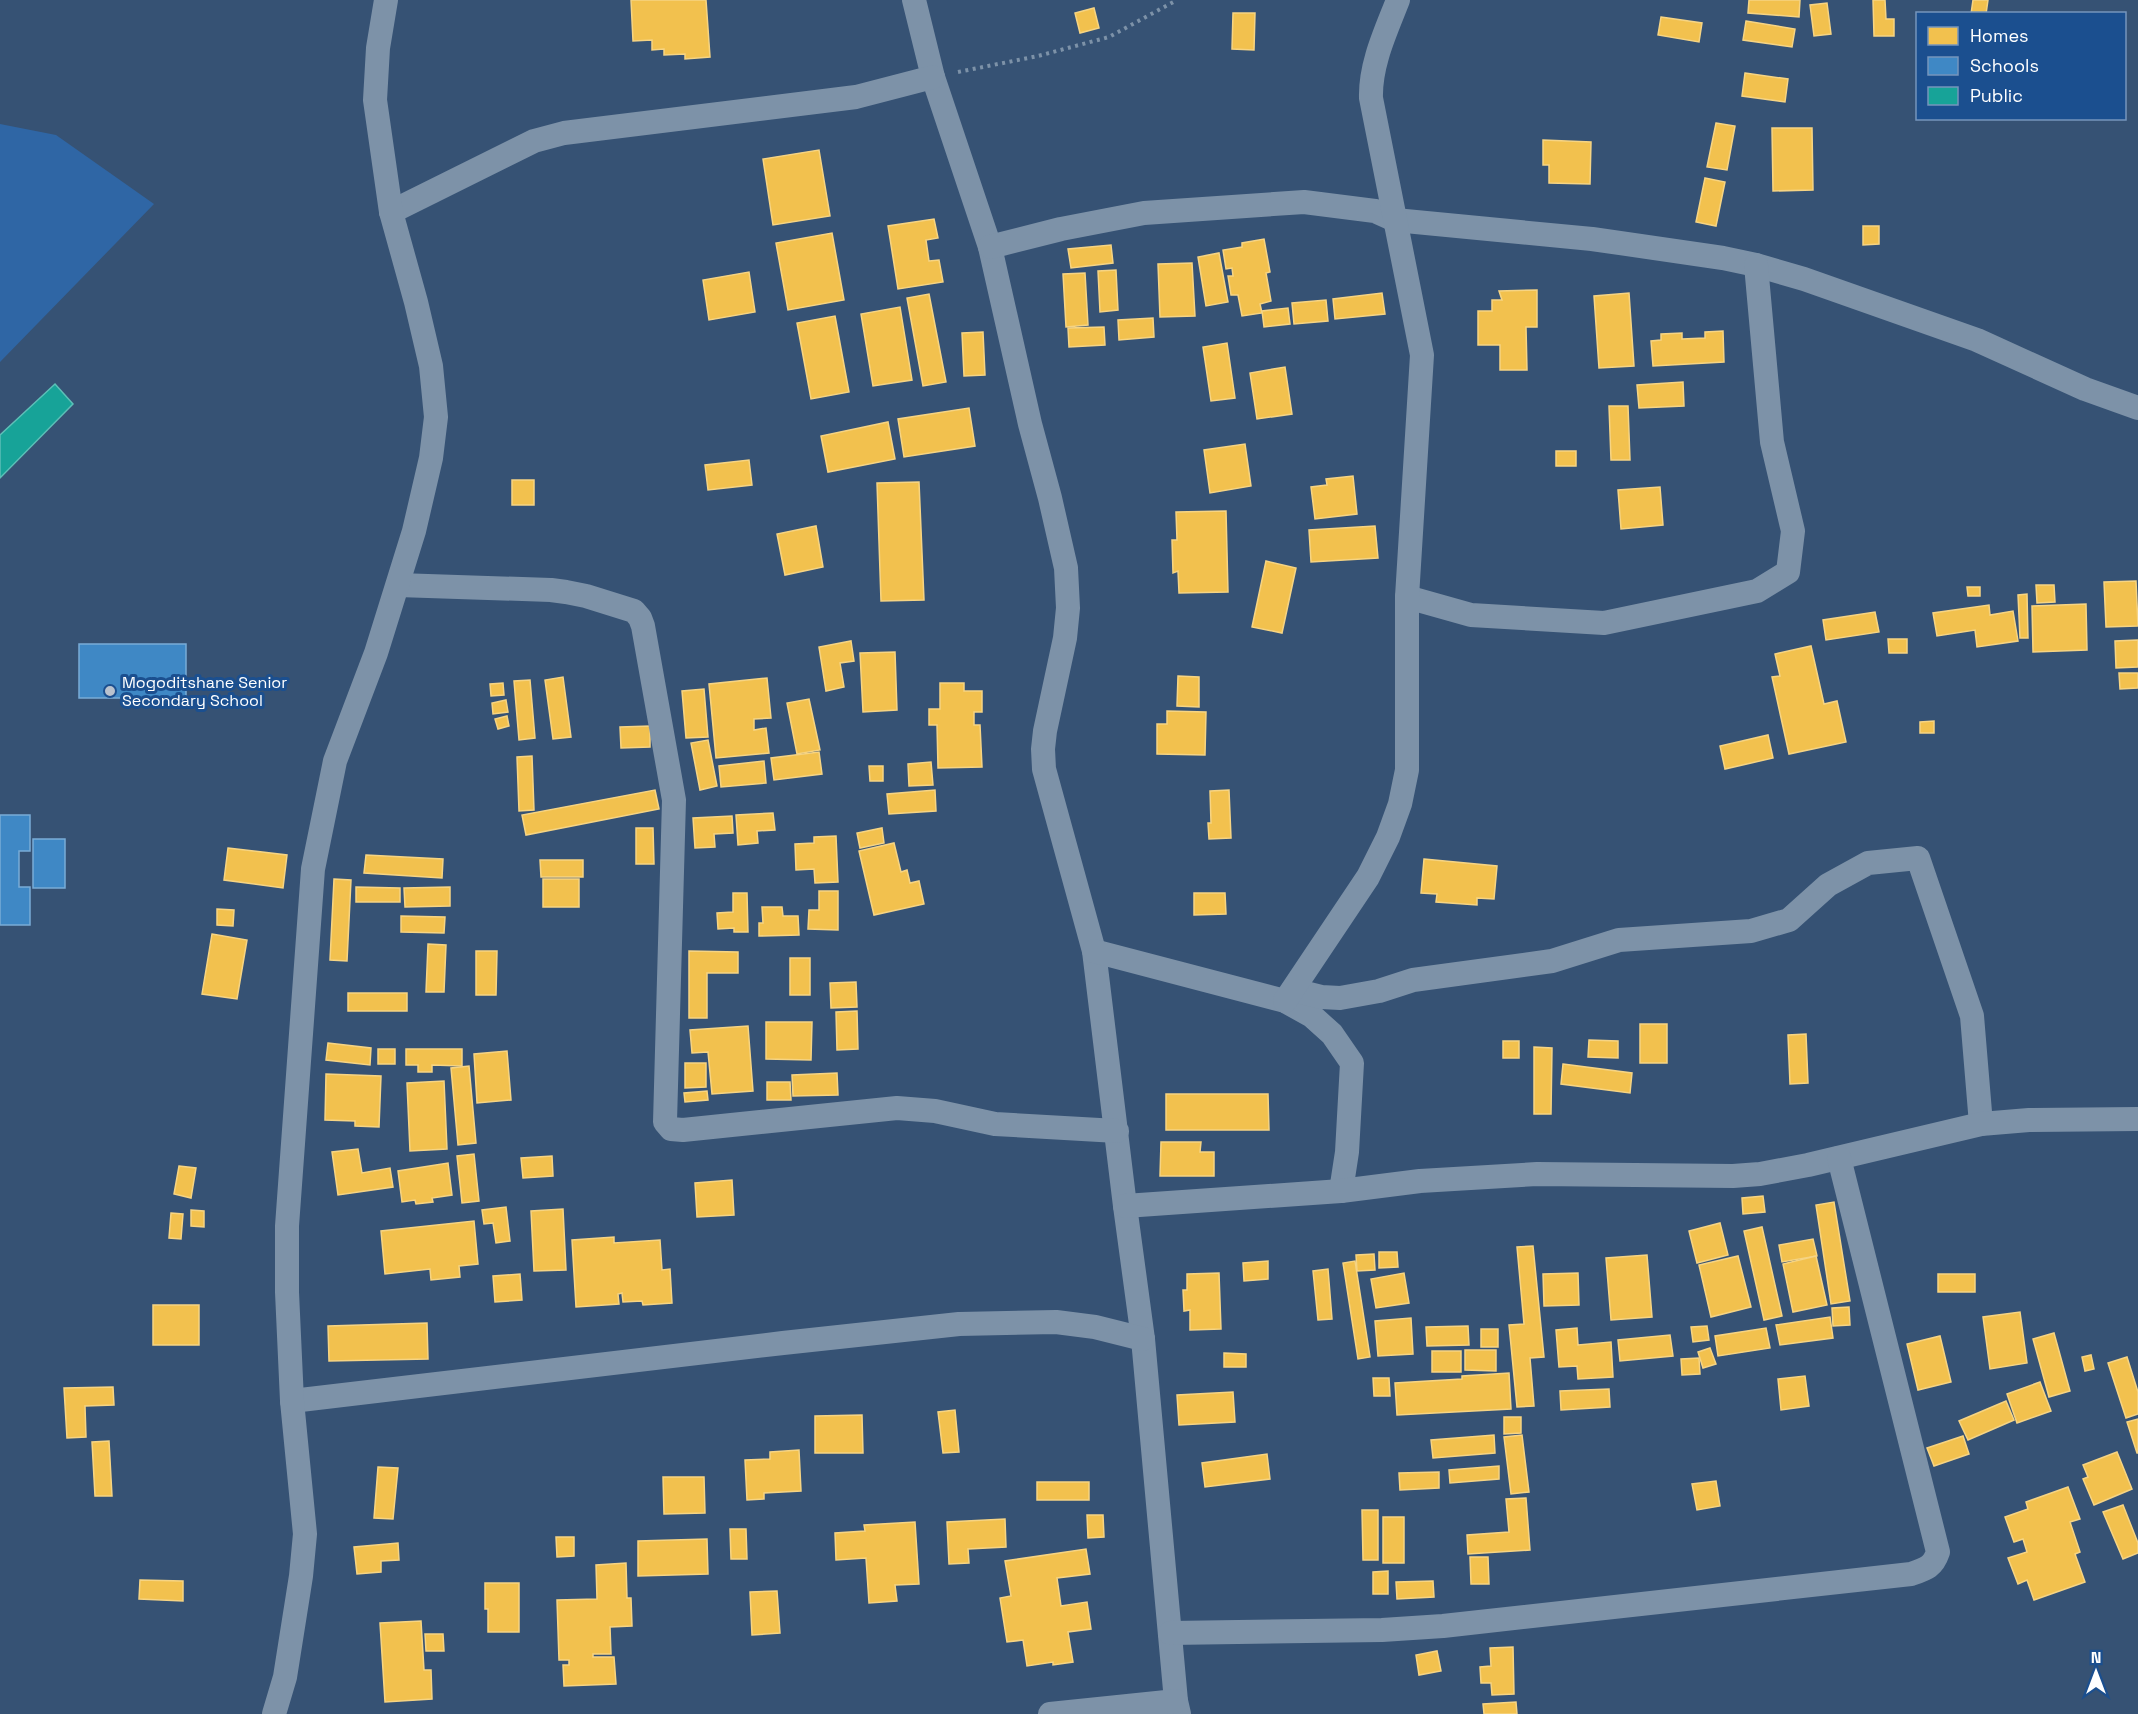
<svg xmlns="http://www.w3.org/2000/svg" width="2138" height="1714" font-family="'Space Grotesk',sans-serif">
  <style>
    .green { fill: #2f66a5 }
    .homes { fill: #f2c14e; stroke: #f6d483; stroke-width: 1.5 }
    .schools { fill: #3f88c5; stroke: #79acd6; stroke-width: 1.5 }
    .public { fill: #17a398; stroke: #5dbfb7; stroke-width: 1.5 }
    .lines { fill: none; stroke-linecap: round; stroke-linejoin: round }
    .path { stroke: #7d92a8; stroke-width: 4; stroke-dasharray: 3 4.5; stroke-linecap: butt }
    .street { stroke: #7d92a8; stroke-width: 24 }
    .poi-dot { fill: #b9c2ce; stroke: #1b4f8f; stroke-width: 2 }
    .labels { text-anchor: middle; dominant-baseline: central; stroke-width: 6; stroke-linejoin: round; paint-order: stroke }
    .poi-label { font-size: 16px; fill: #fff; stroke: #1b4f8f; text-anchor: start }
  </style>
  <rect width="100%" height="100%" fill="#365274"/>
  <path class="green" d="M0 124 56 135 154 204 0 362Z"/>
  <g class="homes">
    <path d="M631 0H706L710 57 685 59V54L664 55V49L652 50V40L633 41Z"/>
    <path d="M1749 0H1800L1799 17 1748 13Z"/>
    <path d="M1873 0H1885L1886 19H1894V36H1874Z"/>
    <path d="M1973 0H1988L1986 14H1971Z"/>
    <path d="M1827 3 1831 34 1814 36 1810 5Z"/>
    <path d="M1094 8 1099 28 1080 33 1075 13Z"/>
    <path d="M1233 13H1255L1254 50 1232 49Z"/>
    <path d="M1661 17 1702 23 1699 42 1658 35Z"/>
    <path d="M1746 21 1795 29 1792 47 1743 40Z"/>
    <path d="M1745 73 1788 79 1785 102 1742 96Z"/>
    <path d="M1716 123 1735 126 1727 170 1707 167Z"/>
    <path d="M1772 128H1812L1813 190 1773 191Z"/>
    <path d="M1543 140 1591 142 1590 184 1549 183V165H1543Z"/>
    <path d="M819 150 830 216 773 225 763 159Z"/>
    <path d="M1705 178 1725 182 1716 226 1696 222Z"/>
    <path d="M934 219 938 238 926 240 929 261 939 260 943 282 898 289 888 226Z"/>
    <path d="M1863 226H1879V244L1863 245Z"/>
    <path d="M832 233 844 300 788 310 776 243Z"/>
    <path d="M1264 239 1270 272 1266 273 1271 301 1260 304 1262 313 1242 316 1238 295H1231L1228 276H1233L1232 268 1226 269 1223 250 1242 247V243Z"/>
    <path d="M1111 245 1113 263 1071 268 1068 249Z"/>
    <path d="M1219 253 1228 302 1206 306 1198 257Z"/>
    <path d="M1192 263 1195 316 1160 317 1158 264Z"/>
    <path d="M1116 270 1118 310 1100 312 1098 271Z"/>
    <path d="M749 272 755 312 709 320 703 280Z"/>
    <path d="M1085 273 1088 325 1066 327 1063 274Z"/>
    <path d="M1537 290V327H1526L1527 370H1500V345H1478V311H1492V300H1502L1499 291Z"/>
    <path d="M1382 293 1385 314 1335 319 1333 299Z"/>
    <path d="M1629 293 1634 366 1599 368 1594 296Z"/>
    <path d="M929 294 946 382 923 386 907 298Z"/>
    <path d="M1326 300 1328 321 1294 324 1292 303Z"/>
    <path d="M900 307 912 380 873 386 861 314Z"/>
    <path d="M1288 308 1290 324 1264 327 1262 311Z"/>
    <path d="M835 316 849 392 811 399 797 323Z"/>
    <path d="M1153 318 1154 337 1119 340 1118 320Z"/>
    <path d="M1104 327 1105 345 1069 347 1068 328Z"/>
    <path d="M1723 331 1724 362 1653 366 1651 341 1661 340V334L1682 333V339L1705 338V332Z"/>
    <path d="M983 332 985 375 964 376 962 333Z"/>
    <path d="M1227 343 1235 398 1211 401 1203 347Z"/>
    <path d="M1285 367 1292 414 1257 419 1250 373Z"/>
    <path d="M1683 382 1684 406 1639 408 1637 385Z"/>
    <path d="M1609 406H1628L1630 460H1611Z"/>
    <path d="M969 408 975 446 904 457 898 419Z"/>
    <path d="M888 422 895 459 828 472 821 436Z"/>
    <path d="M1245 444 1251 486 1210 493 1204 450Z"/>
    <rect x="1556" y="451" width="20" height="15"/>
    <path d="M749 460 752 485 708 490 705 465Z"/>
    <path d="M1353 476 1357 514 1315 519 1311 487 1327 485 1326 479Z"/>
    <rect x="512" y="480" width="22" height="25"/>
    <path d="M919 482 924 600 881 601 877 483Z"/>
    <path d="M1660 487 1663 525 1621 529 1618 490Z"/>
    <path d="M1226 511 1228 592 1179 593 1178 571 1173 573 1172 540H1177L1176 512Z"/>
    <path d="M816 526 823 567 785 575 777 534Z"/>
    <path d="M1375 526 1378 558 1311 562 1309 530Z"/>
    <path d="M1266 561 1296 568 1282 633 1252 627Z"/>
    <path d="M2136 581 2138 626 2106 627 2104 582Z"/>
    <path d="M2036 585H2054L2055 602 2037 603Z"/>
    <path d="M1967 587H1980V596H1968Z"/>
    <path d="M2027 594 2028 638H2020L2018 595Z"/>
    <path d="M2086 604 2087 650 2033 652 2032 606Z"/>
    <path d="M1989 605 1990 615 2013 611 2018 641 1977 647 1975 630 1937 636 1933 613Z"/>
    <path d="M1875 612 1879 632 1826 640 1823 620Z"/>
    <path d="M1888 639H1907V653H1889Z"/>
    <path d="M2138 640V667L2116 668 2115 641Z"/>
    <path d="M851 641 854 661 840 663 844 687 826 691 819 647Z"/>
    <path d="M1811 646 1824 704 1837 701 1846 742 1789 754 1772 677 1780 676 1775 654Z"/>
    <path d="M895 652 897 710 863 712 860 653Z"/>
    <path d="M2119 673H2138V688L2120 689Z"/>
    <path d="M1178 676 1199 677V707L1177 706Z"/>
    <path d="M563 677 571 737 553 739 545 680Z"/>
    <path d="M767 678 771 718 754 719V730L766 728 769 753 716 758 709 684Z"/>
    <path d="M530 680 535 738 519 740 514 681Z"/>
    <path d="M503 683 504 695 491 696 490 684Z"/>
    <path d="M940 683H964V691H982V712H974V725H980L982 767 938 768 937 725H929V709H940Z"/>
    <path d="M704 689 708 737 686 738 682 691Z"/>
    <path d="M809 699 820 750 797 754 787 703Z"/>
    <path d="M506 700 508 712 493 714 492 703Z"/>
    <path d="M1167 711 1206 712 1205 755 1157 754V724H1167Z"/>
    <path d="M507 716 509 726 498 729 495 719Z"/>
    <path d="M1934 721V733H1920V722Z"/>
    <path d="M650 726V747L621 748 620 727Z"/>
    <path d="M1768 735 1773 758 1725 769 1720 746Z"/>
    <path d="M708 740 717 786 700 790 691 743Z"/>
    <path d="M819 752 822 774 774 780 771 758Z"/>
    <path d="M532 756 534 810 519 811 517 757Z"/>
    <path d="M764 761 766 783 721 787 719 766Z"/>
    <path d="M931 762 933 785 909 786 908 764Z"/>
    <path d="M869 766H883V781H870Z"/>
    <path d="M655 790 659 809 526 835 522 815Z"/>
    <path d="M935 790 936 811 889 814 887 794Z"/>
    <path d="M1229 790 1231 838 1209 839 1208 823H1211L1210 791Z"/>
    <path d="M773 813 775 830 757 831 758 843 738 845 736 815Z"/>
    <path d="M732 816 733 833 714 834 715 847 695 848 693 818Z"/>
    <path d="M636 828H653L654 864H636Z"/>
    <path d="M882 828 884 843 860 848 857 833Z"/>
    <path d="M836 836 838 882 815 883 814 869 796 870 795 844 814 843V837Z"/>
    <path d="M894 843 901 872 907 870 910 883 919 881 924 904 874 915 859 851Z"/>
    <path d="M228 848 287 855 283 888 224 880Z"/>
    <path d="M366 855 443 859 442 878 364 873Z"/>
    <path d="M1424 859 1497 866 1494 899 1477 898V905L1436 902 1437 894 1421 893Z"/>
    <path d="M540 860H583V877H541Z"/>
    <path d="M334 879 351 880 347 961 330 960Z"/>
    <rect x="543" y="879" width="36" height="28"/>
    <path d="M356 887 400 888V902H356Z"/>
    <path d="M450 887V906L405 907 404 888Z"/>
    <path d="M819 891H838V930L808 929 809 910H819Z"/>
    <path d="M733 893H747L748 932H734V928L718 929 717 913 733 912Z"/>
    <path d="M1194 893H1225L1226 914 1194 915Z"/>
    <path d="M762 907H782L783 916H798L799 935 759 936V923H763Z"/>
    <path d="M217 909 234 910 233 926 217 925Z"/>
    <path d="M401 916 445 917 444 933 401 932Z"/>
    <path d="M212 934 247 940 237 999 202 994Z"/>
    <path d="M428 944 446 945 444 992H426Z"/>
    <path d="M476 951H497L496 995H476Z"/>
    <path d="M689 951 738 952V973H707V1018H689Z"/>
    <rect x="790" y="958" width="20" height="37"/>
    <path d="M856 982 857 1007 831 1008 830 983Z"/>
    <rect x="348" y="993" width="59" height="18"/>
    <path d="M857 1011 858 1049 837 1050 836 1012Z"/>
    <path d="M766 1022H812L811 1060 766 1059Z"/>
    <rect x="1640" y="1024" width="27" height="39"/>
    <path d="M748 1026 753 1091 712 1094 708 1052 692 1053 690 1030Z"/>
    <path d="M1806 1034 1808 1083 1790 1084 1788 1035Z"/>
    <path d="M1589 1040 1618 1041V1058L1588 1057Z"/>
    <rect x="1503" y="1041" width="16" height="17"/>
    <path d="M328 1043 371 1048 370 1065 326 1060Z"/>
    <path d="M1534 1047 1552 1048 1551 1114H1534Z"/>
    <rect x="378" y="1049" width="17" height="15"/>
    <path d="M406 1049H462V1066L432 1065V1072H418V1065H406Z"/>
    <path d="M507 1051 511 1100 477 1103 474 1054Z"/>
    <path d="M685 1063H706V1087L685 1088Z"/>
    <path d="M1563 1064 1632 1073 1630 1093 1561 1084Z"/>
    <path d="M469 1066 476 1143 458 1145 451 1068Z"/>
    <path d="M837 1073 838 1095 793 1096 792 1075Z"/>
    <path d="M326 1074 381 1076 379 1127 355 1126V1121L325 1120Z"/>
    <path d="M444 1081 447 1149 410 1151 407 1083Z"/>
    <path d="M767 1082H790L791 1100H767Z"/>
    <path d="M707 1091 708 1100 685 1102 684 1093Z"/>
    <path d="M1166 1094H1268L1269 1130H1166Z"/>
    <path d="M1161 1142H1201L1200 1152H1214V1176H1160Z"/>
    <path d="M358 1149 362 1173 390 1168 393 1187 338 1195 332 1152Z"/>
    <path d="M474 1154 479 1201 462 1203 457 1156Z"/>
    <path d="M552 1156 553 1176 523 1178 521 1158Z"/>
    <path d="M448 1163 452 1195 432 1198 433 1202 416 1204 415 1200 402 1202 398 1171Z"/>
    <path d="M179 1166 196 1168 191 1198 174 1194Z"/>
    <path d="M732 1180 734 1215 697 1217 695 1183Z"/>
    <path d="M1763 1196 1765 1212 1743 1214 1742 1198Z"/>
    <path d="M1834 1202 1850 1301 1831 1304 1816 1205Z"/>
    <path d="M506 1207 510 1241 496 1243 493 1223 484 1224 482 1210Z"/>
    <path d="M563 1209 566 1270 534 1271 531 1211Z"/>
    <path d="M191 1210 204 1211V1227L191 1226Z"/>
    <path d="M171 1213 183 1214 181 1239 169 1238Z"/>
    <path d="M474 1221 478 1264 459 1266 460 1277 431 1280 430 1269 385 1274 381 1231Z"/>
    <path d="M1720 1223 1728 1255 1697 1263 1689 1231Z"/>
    <path d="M1762 1227 1782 1316 1764 1320 1744 1231Z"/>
    <path d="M614 1237V1243L660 1240 662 1270 670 1269 672 1303 643 1305 642 1301 623 1302 622 1293 618 1294 619 1304 576 1307 572 1240Z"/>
    <path d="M1813 1239 1817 1256 1782 1262 1779 1245Z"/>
    <path d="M1533 1246 1544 1357 1530 1358 1534 1406 1517 1407 1509 1325 1524 1324 1517 1247Z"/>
    <path d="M1379 1252H1397L1398 1267 1379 1268Z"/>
    <path d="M1374 1254 1375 1270 1357 1271 1356 1255Z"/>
    <path d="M1647 1255 1652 1317 1611 1320 1606 1258Z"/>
    <path d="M1738 1256 1751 1307 1711 1317 1699 1265Z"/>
    <path d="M1816 1256 1827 1305 1793 1312 1783 1264Z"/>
    <path d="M1268 1261V1279L1244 1281 1243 1263Z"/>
    <path d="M1355 1261 1370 1357 1358 1359 1343 1263Z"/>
    <path d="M1328 1269 1332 1319 1318 1320 1313 1271Z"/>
    <path d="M1219 1273 1221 1329 1190 1330V1310L1184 1311 1183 1290H1187V1274Z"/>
    <path d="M1404 1273 1409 1303 1376 1308 1371 1279Z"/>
    <path d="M1578 1273 1579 1305 1544 1306 1543 1274Z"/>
    <path d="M520 1274 522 1300 495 1302 493 1276Z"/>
    <rect x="1938" y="1274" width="37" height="18"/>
    <rect x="153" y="1305" width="46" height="40"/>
    <path d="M1849 1307 1850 1325 1833 1326 1832 1308Z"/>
    <path d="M2020 1312 2027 1363 1990 1369 1983 1317Z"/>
    <path d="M1830 1317 1833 1338 1780 1345 1776 1325Z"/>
    <path d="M1411 1318 1413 1354 1378 1356 1375 1321Z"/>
    <path d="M427 1323 428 1359 329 1361 328 1326Z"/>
    <path d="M1468 1326 1469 1345 1427 1346 1426 1327Z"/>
    <path d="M1707 1326 1709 1340 1693 1342 1691 1327Z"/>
    <path d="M1577 1328 1578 1345 1611 1342 1613 1377 1578 1379 1577 1366 1559 1367 1556 1330Z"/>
    <path d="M1766 1328 1770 1348 1718 1356 1715 1336Z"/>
    <rect x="1481" y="1329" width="17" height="18"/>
    <path d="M2054 1333 2070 1391 2049 1397 2033 1339Z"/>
    <path d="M1670 1335 1673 1356 1620 1361 1618 1340Z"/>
    <path d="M1940 1336 1951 1382 1918 1390 1907 1344Z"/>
    <path d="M1710 1348 1716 1364 1703 1368 1698 1352Z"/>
    <path d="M1465 1350H1496V1371L1465 1370Z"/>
    <rect x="1432" y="1351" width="29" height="21"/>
    <path d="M1224 1353 1246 1354V1367H1224Z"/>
    <path d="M2091 1355 2094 1369 2085 1371 2082 1357Z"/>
    <path d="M2127 1357 2138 1392V1414L2126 1418 2108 1363Z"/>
    <path d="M1699 1358 1700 1374 1682 1375 1681 1359Z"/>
    <path d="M1509 1373 1511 1409 1397 1415 1395 1383 1462 1379V1376Z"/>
    <path d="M1805 1376 1809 1406 1781 1410 1778 1379Z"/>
    <path d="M1373 1378H1389L1390 1396H1374Z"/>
    <path d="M2040 1382 2051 1411 2017 1423 2007 1394Z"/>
    <path d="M113 1387 114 1405 85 1406 86 1437 67 1438 64 1388Z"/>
    <path d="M1609 1389 1610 1407 1561 1410 1560 1391Z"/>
    <path d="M1233 1392 1235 1422 1179 1425 1177 1395Z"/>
    <path d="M2006 1401 2014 1420 1968 1440 1959 1421Z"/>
    <path d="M955 1410 959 1452 943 1453 938 1412Z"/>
    <path d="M862 1415 863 1453H815V1416Z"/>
    <path d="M1504 1417H1521V1433L1504 1434Z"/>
    <path d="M2138 1419V1453H2137L2127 1422Z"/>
    <path d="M1494 1435 1495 1453 1433 1458 1431 1440Z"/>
    <path d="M1522 1435 1529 1492 1511 1494 1504 1437Z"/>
    <path d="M1963 1436 1969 1454 1934 1466 1927 1448Z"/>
    <path d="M109 1441 112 1496H95L92 1442Z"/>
    <path d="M799 1450 801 1491 764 1493V1499L747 1500 745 1460 770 1459V1452Z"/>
    <path d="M2117 1452 2132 1489 2094 1505 2083 1479 2088 1477 2083 1465Z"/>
    <path d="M1267 1454 1270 1479 1205 1487 1202 1463Z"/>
    <path d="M1499 1466V1479L1450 1483 1449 1470Z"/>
    <path d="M378 1467 398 1468 393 1519 374 1518Z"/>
    <path d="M1439 1472V1488L1400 1490 1399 1473Z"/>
    <path d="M663 1477H704L705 1513 664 1514Z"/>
    <path d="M1716 1481 1720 1506 1697 1510 1692 1484Z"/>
    <rect x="1037" y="1482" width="52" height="18"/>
    <path d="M2068 1487 2080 1519 2070 1522 2080 1552 2075 1554 2085 1582 2034 1600 2027 1580 2018 1584 2008 1558 2027 1552 2023 1539 2014 1542 2005 1517 2028 1509 2026 1502Z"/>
    <path d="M1526 1498 1530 1550 1468 1554 1467 1535 1509 1532 1506 1499Z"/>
    <path d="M2123 1505 2138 1543V1553L2123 1559 2103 1512Z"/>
    <path d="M1362 1510H1378V1560H1363Z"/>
    <path d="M1087 1515H1103L1104 1537 1088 1538Z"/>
    <rect x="1383" y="1517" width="21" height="46"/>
    <path d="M1005 1519 1006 1547 968 1549 969 1563 949 1564 947 1522Z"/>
    <path d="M915 1522 919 1584 895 1585 897 1601 869 1603 866 1558 836 1560 835 1533 865 1531 864 1525Z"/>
    <path d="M730 1529H746L747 1559H731Z"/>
    <path d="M556 1537H574V1556L557 1557Z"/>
    <path d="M707 1539 708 1574 638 1576V1541Z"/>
    <path d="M398 1543 399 1560 381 1561V1572L357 1574 354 1547Z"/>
    <path d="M1086 1549 1090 1574 1057 1578 1061 1606 1087 1602 1091 1629 1068 1632 1073 1662 1053 1665V1662L1027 1666 1023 1640 1007 1642 1000 1598 1011 1596 1005 1561Z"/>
    <path d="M1470 1557H1488L1489 1584H1471Z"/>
    <path d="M626 1563 627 1598H631L632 1626 610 1627 611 1654H593V1657H614L616 1684 564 1686 563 1665H569V1660H559L557 1600 597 1599 596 1565Z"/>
    <path d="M1388 1571V1594H1373V1572Z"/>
    <path d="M140 1580 183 1581V1601L139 1599Z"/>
    <path d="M1433 1581 1434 1597 1397 1599 1396 1582Z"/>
    <path d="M485 1583H519V1632H488V1609H485Z"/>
    <path d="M777 1591 780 1633 752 1635 750 1592Z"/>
    <path d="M421 1621 424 1670H431L432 1699 385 1702 380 1623Z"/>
    <path d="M425 1634H443L444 1651H426Z"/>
    <path d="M1513 1647 1514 1694 1492 1695 1491 1683H1481L1480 1667 1491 1666 1490 1648Z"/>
    <path d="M1437 1651 1441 1671 1419 1675 1416 1655Z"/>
    <path d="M1516 1702 1517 1714H1484L1483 1704Z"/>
  </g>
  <g class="schools">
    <rect x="79" y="644" width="107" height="54"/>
    <path d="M0 815H30V851H19V887H30V925H0Z"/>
    <rect x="33" y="839" width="32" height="49"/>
  </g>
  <path class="public" d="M55 384 73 404 0 478V435Z"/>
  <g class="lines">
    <path class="path" d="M958 72 1038 56 1109 37 1177 0"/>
    <g class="street">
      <path d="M914 0 933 77 990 247 1030 424 1050 498 1066 568 1068 608 1065 638 1045 731 1043 749 1044 769 1094 951 1125 1206 1143 1339 1176 1701 1179 1714"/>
      <path d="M391 212 534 141 564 133 856 97 933 77"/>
      <path d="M990 247 1061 229 1144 213 1304 202 1375 211 1395 220 1592 239 1723 258 1756 265 1804 279 1977 340 2085 389 2138 408"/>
      <path d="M398 585 551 590 566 592 586 596 634 611 640 618 643 626 674 800 665 1122 671 1129 683 1130 897 1108 935 1111 995 1124 1117 1131"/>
      <path d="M1407 597 1471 615 1604 623 1757 591 1788 572 1793 531 1772 442 1756 265"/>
      <path d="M1094 951 1285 1001 1312 1016 1332 1034 1352 1063 1347 1152 1341 1191"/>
      <path d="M1293 990 1321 997 1340 998 1379 991 1413 980 1552 961 1619 940 1751 931 1789 920 1828 885 1868 863 1918 858 1972 1016 1981 1124"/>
      <path d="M1285 1001 1368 877 1388 837 1400 804 1407 770V597L1422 355 1371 98C1370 64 1386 31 1398 0"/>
      <path d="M1125 1206 1341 1191 1420 1181 1537 1174 1733 1176 1760 1174 1808 1165 1981 1124 2029 1120 2138 1119"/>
      <path d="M292 1401 783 1343 959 1324 1056 1322 1095 1327 1143 1339"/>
      <path d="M1170 1633 1382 1630 1443 1626 1911 1574C1926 1569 1933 1567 1938 1552L1839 1158"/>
      <path d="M274 1714 285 1677 301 1576 305 1534 292 1401 287 1292V1226L313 869 335 761 376 653 414 531 431 458 436 417 431 366 416 302 391 212 375 100 378 48 386 0"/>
      <path d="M1050 1714 1176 1701"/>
    </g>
  </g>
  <circle class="poi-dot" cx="110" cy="691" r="6"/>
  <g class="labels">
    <g class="poi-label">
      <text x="122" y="682">Mogoditshane Senior<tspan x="122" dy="18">Secondary School</tspan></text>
    </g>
  </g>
  <rect x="1916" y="12" width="210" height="108" fill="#1b4f8f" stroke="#7695bc" stroke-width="1.5"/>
  <rect x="1928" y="27" width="30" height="18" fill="#f2c14e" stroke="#7695bc" stroke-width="1.5"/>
  <text x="1970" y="42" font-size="18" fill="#ffffff">Homes</text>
  <rect x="1928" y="57" width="30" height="18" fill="#3f88c5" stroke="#7695bc" stroke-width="1.5"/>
  <text x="1970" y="72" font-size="18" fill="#ffffff">Schools</text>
  <rect x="1928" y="87" width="30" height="18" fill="#17a398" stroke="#7695bc" stroke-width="1.5"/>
  <text x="1970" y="102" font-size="18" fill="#ffffff">Public</text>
  <g transform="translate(2096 1672)" stroke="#1b4f8f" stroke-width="4.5" paint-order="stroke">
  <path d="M0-4.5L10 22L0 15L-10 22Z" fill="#ffffff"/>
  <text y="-9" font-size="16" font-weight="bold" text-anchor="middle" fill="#ffffff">N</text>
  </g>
</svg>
